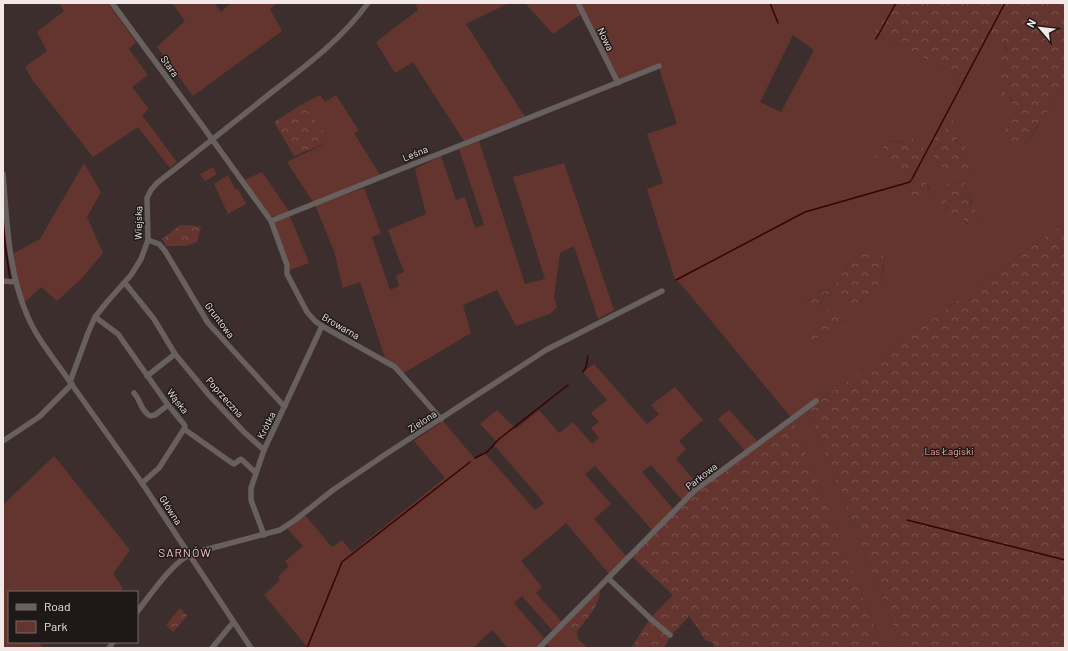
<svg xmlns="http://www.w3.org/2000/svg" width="1068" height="651" font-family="Barlow,sans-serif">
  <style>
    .green { fill: #64352f; fill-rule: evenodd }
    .forest { fill: url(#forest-crowns) }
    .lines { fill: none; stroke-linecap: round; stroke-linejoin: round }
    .stream { stroke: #3c0000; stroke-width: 1.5 }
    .minor { stroke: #67605f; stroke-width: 5.5 }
    .labels { text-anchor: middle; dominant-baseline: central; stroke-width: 3; stroke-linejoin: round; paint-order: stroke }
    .street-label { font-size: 10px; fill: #f1e8e7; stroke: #1e1817 }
    .park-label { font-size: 10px; fill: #fcaa9e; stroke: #1e1817 }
    .quarter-label { font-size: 12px; letter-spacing: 1px; fill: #f7c4bc; stroke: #1e1817 }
  </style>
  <defs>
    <pattern id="forest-crowns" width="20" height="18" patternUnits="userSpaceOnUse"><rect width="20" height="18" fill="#64352f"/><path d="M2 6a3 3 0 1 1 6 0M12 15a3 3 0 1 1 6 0" fill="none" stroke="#7b524d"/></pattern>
  </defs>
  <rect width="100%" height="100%" fill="#3b2e2c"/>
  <g class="green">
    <path d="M59 3H108L136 42 129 49 148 75 132 87 149 109 142 115 177 162 170 168 138 127 93 157 33 81 25 67 47 51 37 32 64 11Z"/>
    <path d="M172 3H214L221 12 231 3H277L270 9 282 31 193 96 157 47 185 21Z"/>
    <path d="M415 3H509L466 24 525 117 464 141 413 62 395 73 376 42 418 10Z"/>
    <path d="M525 3H892L874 33 963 77 988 32 1005 44C1008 56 1001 67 997 77L999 84 1005 93 1009 92C1013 101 1014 111 1013 121L1005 127 1018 142 1024 146 1034 133 1043 116 1049 110 1047 100 1065 91V223L808 409 902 648H883L793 420 680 283 675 280 647 189 663 183 647 134 677 124 658 65 616 80 580 15 553 34ZM793 35 814 50 781 112 760 102ZM949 124 959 128 956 139 959 144 963 145 964 153 959 155 973 167 974 171 959 173 952 168H944L933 159V155L930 153H928L920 172 925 178V181L929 188 930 193 933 196 939 194 945 189H962V191L965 195 970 196 972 200 970 206 980 214 981 217 977 224H967L962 219 949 216 945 209 951 204 952 200H950L947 201 935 203C930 197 925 198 919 201L911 192 915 191C917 185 919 179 917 174L904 171 874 150 880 151 883 149V143C886 142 894 141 898 141 900 141 902 143 904 143 906 143 908 142 910 143 920 144 929 154 939 146L940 142 937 140 940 134 944 132ZM883 255 884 269 881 276 886 286 874 294 870 293 859 303 845 302 837 296H832L827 295 824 296C823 306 816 307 807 309L805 301 818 290C834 295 842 275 848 264Z"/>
    <path d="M320 95 325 102 336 95 359 131 354 133 380 175 313 202 287 162 330 141 304 103Z"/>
    <path d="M479 141 525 284 545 279 513 177 564 163 614 310 598 319 574 246 560 253 554 297 557 307 550 314 516 326 497 290 463 305 471 333 402 374 385 358 360 282 343 288 334 251 315 205 364 188 381 233 372 237 390 290 399 286 396 276 404 272 388 230 426 214 415 169 441 156 456 200 465 197 475 228 484 225 459 149Z"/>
    <path d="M84 163 101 192 87 217 103 253 82 278 57 301 41 287 23 304 12 254 40 239Z"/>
    <path d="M213 167 217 174 205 181 200 174Z"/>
    <path d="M262 172 289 211C283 214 275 219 268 215L244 180Z"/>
    <path d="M228 175 236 190 238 189 246 204 228 214 214 184Z"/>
    <path d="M290 216 309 263 290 270 275 226V222Z"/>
    <path d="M594 364 647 424 659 414 651 405 675 387 703 420 679 441 686 449 676 459 699 486 682 500 651 465 642 472 673 509 652 530 595 466 585 474 611 504 594 519 627 557 610 575 566 523 521 561 542 587 536 593 562 622 552 630 522 596 514 603 544 638 535 648H508L492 630 473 648H308L264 595 280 580 278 577 289 566 285 561 303 546 287 528 305 515 332 547 342 540 352 552 445 478 414 441 443 421 475 459 484 452 535 510 544 503 494 445 497 442 480 424 497 410 516 429 539 410 559 433 573 422 592 444 599 438 591 428 599 422 591 413 607 400 583 372Z"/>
    <path d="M729 410 757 441 745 451 718 419Z"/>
    <path d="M54 456 130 550 113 574 123 588 120 592H9V642H38L44 648H3V505Z"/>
    <path d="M563 626 588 648H551L547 644Z"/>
  </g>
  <g class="forest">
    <path d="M892 3H1065V91L1047 100 1049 110C1037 121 1033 139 1020 149L1017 147V141L1010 143 1007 137 1005 127 1013 121 1012 99 1009 92 1005 93 998 102 995 96C998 87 1000 81 994 74L995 71 999 73 1001 71 998 66 1001 56 1007 50 1005 44 988 32 963 77 874 33Z"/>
    <path d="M304 103 330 141 294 156 274 122Z"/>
    <path d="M952 121H954L959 124 960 126 956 141C960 146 965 144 967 149L966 152 959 155 973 167V172L970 174H964L959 173 950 168H943L934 161 933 155 930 153H928L920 172 925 176C925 182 928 187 930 193L933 196 939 194 955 175H957L962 179 965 185 962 189V191L965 195 971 197 970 206 980 214 981 217C974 231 971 225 962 219L952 220 949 216 943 214C945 209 951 205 952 200H950L939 205C928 198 930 198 917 201L914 200 910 193 915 190 918 178 917 174 904 171 874 156V150L880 151 883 149V143C891 141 898 141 906 143L908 142 906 139 909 137 921 143 924 148C930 149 937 151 940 144L937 140 932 138 934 132 942 133Z"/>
    <path d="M1065 223V648H902L808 409Z"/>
    <path d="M180 225H189L201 227 197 242 185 246H166L162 239Z"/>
    <path d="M869 249C887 247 885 263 881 276L886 286 882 293 877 295 870 293C862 299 855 310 845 302 842 300 840 298 837 296H832L827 295 824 296C823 305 814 309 805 309L804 304 813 290 816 289C834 301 845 265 855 255 858 252 865 251 869 249Z"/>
    <path d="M827 311C836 313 847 311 847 324L836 335H826L809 340 807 338C808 324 813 328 819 320 822 316 821 313 827 311Z"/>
    <path d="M793 420 883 648H714L713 643 705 640 698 628 689 616 670 637 664 648H631L651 617 673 595 631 556 694 493Z"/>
    <path d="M600 590C600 606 586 619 577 632L578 640 563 626Z"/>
    <path d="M180 608 187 616 173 632 166 625Z"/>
  </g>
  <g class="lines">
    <g class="stream">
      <path d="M770 3 778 23"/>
      <path d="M876 39 896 3"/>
      <path d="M912 179 1005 3"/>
      <path d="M3 218 5 244 10 279"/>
      <path d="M676 280 805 212 910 182 911 180"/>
      <path d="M583 372 586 367 588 356"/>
      <path d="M475 458 487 452 499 439 568 385"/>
      <path d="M907 520 1065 560"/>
      <path d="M307 648 342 562 470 462"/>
    </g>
    <g class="minor">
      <path d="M112 3 204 128 271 221 287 265V274L307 312 315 321 322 326 395 367 441 419"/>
      <path d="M578 3 618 83"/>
      <path d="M3 174C7 221 8 271 27 315 37 339 55 360 70 382"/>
      <path d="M271 221 659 66"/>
      <path d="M148 240 159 244 165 251 208 323 282 404 285 406"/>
      <path d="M3 281 15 282"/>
      <path d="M125 283 154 319 175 354 209 395 244 432 264 450"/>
      <path d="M95 317 118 334 168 405 183 423 185 426 184 429 232 463 234 464 241 459 256 473"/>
      <path d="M147 376 175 354"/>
      <path d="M134 393C142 402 140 410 150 416L155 415 168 405"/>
      <path d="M3 441 39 417 72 384"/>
      <path d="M142 483 159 468 184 429"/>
      <path d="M264 535 251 500V488L264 450 322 326"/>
      <path d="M608 578 652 620 670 635"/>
      <path d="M137 612C151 594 173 561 193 553L280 530 295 520 333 490 386 454 546 350 662 291"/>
      <path d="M109 648 113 642"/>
      <path d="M212 648 231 625 234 623"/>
      <path d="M251 648 142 483 70 382 88 333 95 317 107 302 131 275 141 259 148 240 147 198 151 190 157 183C196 153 234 122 272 92 307 65 342 39 368 3"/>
      <path d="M539 648 694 491 816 401"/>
    </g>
  </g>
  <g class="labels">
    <g class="street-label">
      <text transform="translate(606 39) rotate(64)">Nowa</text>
      <text transform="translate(170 66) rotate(54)">Stara</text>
      <text transform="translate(415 153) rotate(-22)">Leśna</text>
      <text transform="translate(138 223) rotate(-89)">Wiejska</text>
      <text transform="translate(220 320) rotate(53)">Gruntowa</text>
      <text transform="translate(341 326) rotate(30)">Browarna</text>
      <text transform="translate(225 397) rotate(48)">Poprzeczna</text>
      <text transform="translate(178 401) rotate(52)">Wąska</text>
      <text transform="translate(422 421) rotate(-33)">Zielona</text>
      <text transform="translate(266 425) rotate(-64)">Krótka</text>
      <text transform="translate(701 476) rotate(-38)">Parkowa</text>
      <text transform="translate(171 510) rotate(57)">Główna</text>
    </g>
    <g class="park-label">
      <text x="949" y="451">Las Łagiski</text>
    </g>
    <g class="quarter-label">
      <text x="185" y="552">SARNÓW</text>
    </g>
  </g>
  <rect width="1068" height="651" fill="none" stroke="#f1e8e7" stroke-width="8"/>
  <rect x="8" y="591" width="130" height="52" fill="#1e1817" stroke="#726b6a"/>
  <rect x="16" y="604" width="20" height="6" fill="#67605f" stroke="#726b6a"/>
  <text x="44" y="611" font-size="12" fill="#f1e8e7">Road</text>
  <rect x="16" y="621" width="20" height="12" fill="#64352f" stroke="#726b6a"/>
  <text x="44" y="631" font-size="12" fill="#f1e8e7">Park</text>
  <g transform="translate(1040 28) rotate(298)" stroke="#1e1817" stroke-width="3" paint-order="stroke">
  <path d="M0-3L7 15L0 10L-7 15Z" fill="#f1e8e7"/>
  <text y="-6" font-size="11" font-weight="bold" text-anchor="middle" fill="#f1e8e7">N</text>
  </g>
</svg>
